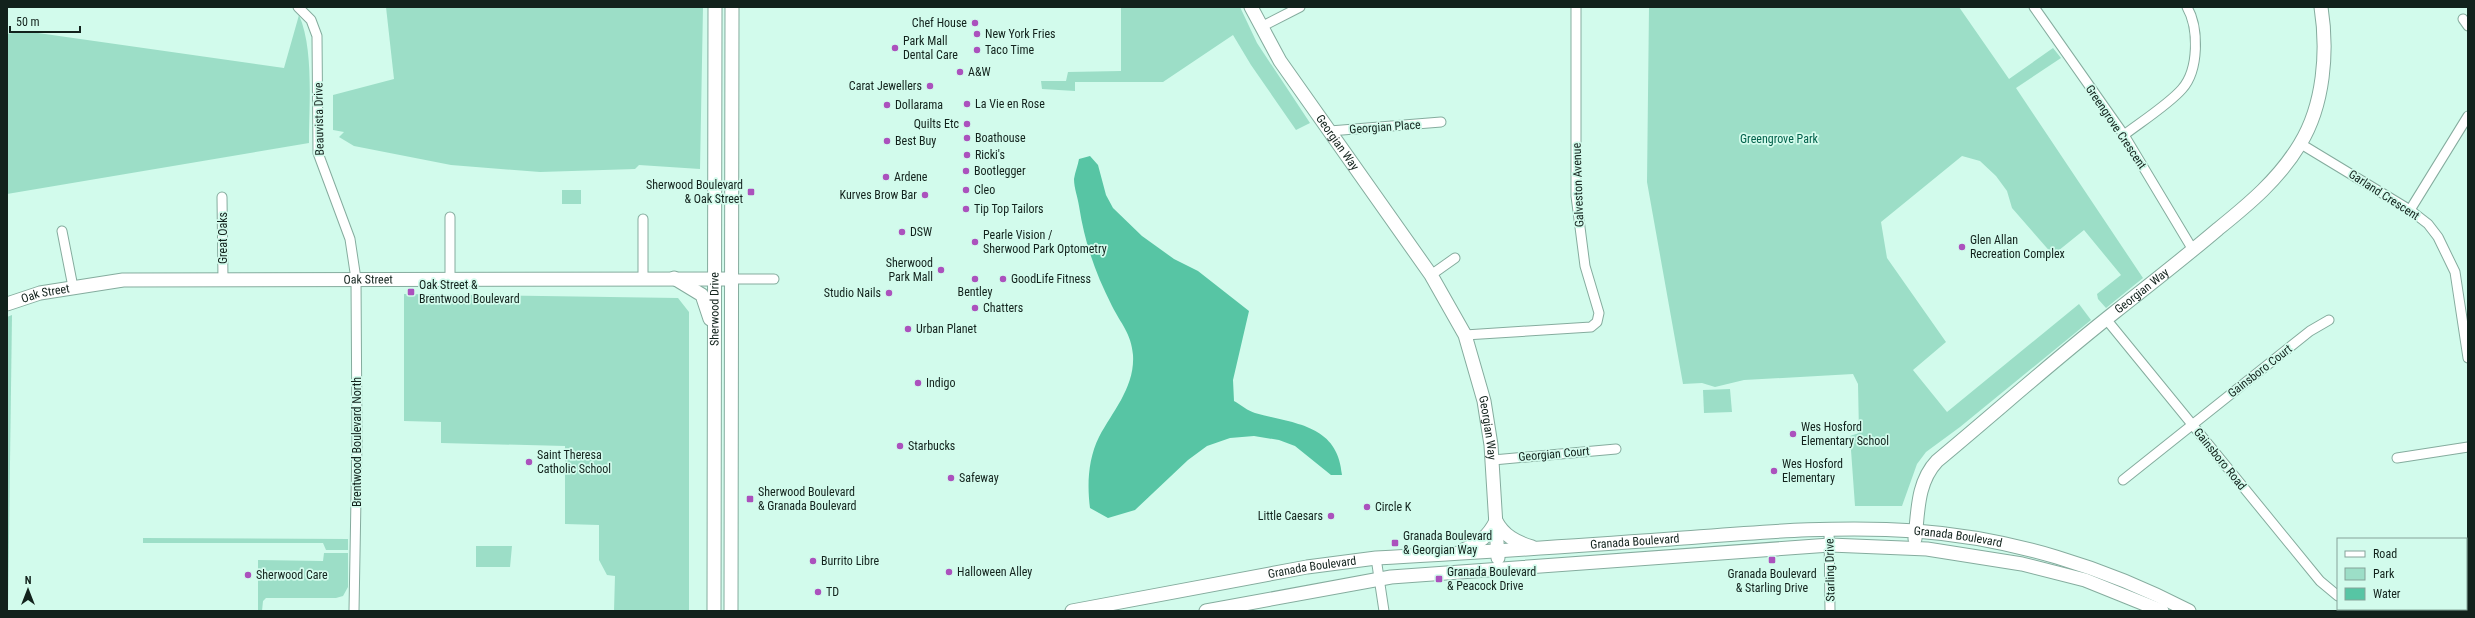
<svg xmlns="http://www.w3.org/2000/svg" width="2475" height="618" font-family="'Roboto Condensed',sans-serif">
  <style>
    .green { fill: #9cdec7 }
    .water { fill: #57c5a4 }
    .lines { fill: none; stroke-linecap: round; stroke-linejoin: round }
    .street-casing { stroke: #85ac9e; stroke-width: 11 }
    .secondary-casing { stroke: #85ac9e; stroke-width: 15 }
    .street { stroke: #fff; stroke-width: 9 }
    .secondary { stroke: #fff; stroke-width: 13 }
    .poi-dot { fill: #ab51bd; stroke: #d2fbec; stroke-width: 1.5 }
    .labels { text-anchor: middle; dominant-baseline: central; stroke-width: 3.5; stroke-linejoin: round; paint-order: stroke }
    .poi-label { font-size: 12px; fill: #12221c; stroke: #d2fbec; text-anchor: start }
    .street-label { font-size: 12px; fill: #12221c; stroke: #d2fbec }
    .park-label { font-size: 12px; fill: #03624c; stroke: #d2fbec }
  </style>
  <rect width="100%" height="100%" fill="#d2fbec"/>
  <g class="green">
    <path d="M386 7H703L700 169 639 165 635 169 540 172 451 165 354 146 339 137 344 132 333 130V95L394 79Z"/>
    <path d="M1121 7H1240L1257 43 1310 123 1296 130 1251 65 1233 35 1163 82H1075V91L1042 89 1041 81H1066L1068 72 1121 71Z"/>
    <path d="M1649 7H1959L2009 79 2053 48 2061 58 2016 88 2143 278 2106 308 2098 299 2097 294 2121 275 2084 230 2053 255 2012 208 2007 191 1996 176 1980 161 1962 156 1881 222 1887 258 1946 342 1913 370 1947 412 2079 304 2091 320 1960 427 1926 452 1917 464 1902 506H1855L1850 436 1859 433 1858 384 1853 374 1744 380 1715 387 1702 383 1683 384 1647 182Z"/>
    <path d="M299 15C314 49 309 105 309 143L7 194V34L24 31 284 68Z"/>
    <rect x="562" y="190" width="19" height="14"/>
    <path d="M404 294 678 298 689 312V611H614L615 576 607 575 599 560V525L565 524V446L441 443V422L404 421Z"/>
    <path d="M12 315 8 611H7V317Z"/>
    <path d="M1730 389 1732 412 1704 413 1703 390Z"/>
    <path d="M143 538 348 539V550H326L323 543H143Z"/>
    <path d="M476 546H512L510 567H476Z"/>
    <path d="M324 553H348V587L343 596 336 598H266L263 601 262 611H258V560L323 561Z"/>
  </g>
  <path class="water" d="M1090 156 1098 165 1106 195 1113 208 1142 236 1174 259 1198 271 1249 311 1233 380 1234 401C1241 405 1248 411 1255 413 1294 424 1338 424 1342 475H1331L1295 446 1279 440 1254 436 1230 438 1207 446 1188 460 1135 510 1108 518 1090 508C1087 485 1088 459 1099 437 1113 411 1135 387 1133 355 1131 333 1121 324 1112 306 1095 272 1085 244 1079 206 1078 198 1074 188 1074 179 1075 172 1078 165 1079 159Z"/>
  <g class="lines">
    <defs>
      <g id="street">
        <path d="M298 7 311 20 317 36 318 153 350 239 356 279 357 441 354 611"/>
        <path d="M2034 7 2124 135 2193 250"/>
        <path d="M2463 19 2468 26"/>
        <path d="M1261 27 1300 7"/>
        <path d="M1330 131 1441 122"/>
        <path d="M2124 135C2141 122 2169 104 2182 89 2199 70 2199 28 2187 7"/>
        <path d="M2301 144 2410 210 2428 224 2438 237 2455 272 2468 358"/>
        <path d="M222 197 223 279"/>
        <path d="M2410 210 2468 116"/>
        <path d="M450 217V278"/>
        <path d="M643 219V278"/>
        <path d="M62 231 73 287"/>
        <path d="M1431 275 1455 258"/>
        <path d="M732 279H774"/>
        <path d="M2106 319 2320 581 2338 596"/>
        <path d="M1465 335 1591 327 1597 322 1599 313 1585 266 1576 196V7"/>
        <path d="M2397 458 2468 447"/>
        <path d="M1493 460 1616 449"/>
        <path d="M2123 480 2310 331 2329 320"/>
        <path d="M1829 529 1830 611"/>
        <path d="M1376 558 1384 611"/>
        <path d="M2354 609 2357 611"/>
      </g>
      <g id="secondary">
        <path id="s1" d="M1251 7 1280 61 1431 275 1465 335 1484 401 1491 445 1498 558"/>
        <path d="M674 278 702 295 710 319"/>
        <path id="s2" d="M7 304 40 293 123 280 732 279"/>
        <path d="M1496 521C1504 536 1516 542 1532 547"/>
        <path id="s3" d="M1915 539C1918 512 1917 482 1937 461 1996 412 2054 360 2115 312 2149 285 2184 258 2218 229 2249 204 2279 179 2300 144 2324 105 2328 51 2321 7"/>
        <path d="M1463 550C1479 543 1488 537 1496 521"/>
        <path id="s4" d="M714 611 715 7"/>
        <path d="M731 611 732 7"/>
        <path id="s5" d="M1072 611 1307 567 1376 558C1475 553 1573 546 1671 539 1752 533 1834 525 1916 531 2011 538 2105 567 2189 611"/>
        <path d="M1206 611 1391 577 1830 545 1927 549 2022 564 2085 580 2162 611"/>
      </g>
    </defs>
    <use href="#street" class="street-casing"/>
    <use href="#secondary" class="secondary-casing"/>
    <use href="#street" class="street"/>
    <use href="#secondary" class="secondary"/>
  </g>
  <g class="poi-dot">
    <circle cx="975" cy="23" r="4"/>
    <circle cx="977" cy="34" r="4"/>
    <circle cx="895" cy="48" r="4"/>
    <circle cx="977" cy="50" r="4"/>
    <circle cx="960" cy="72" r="4"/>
    <circle cx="930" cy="86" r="4"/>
    <circle cx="967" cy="104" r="4"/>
    <circle cx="887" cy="105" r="4"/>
    <circle cx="967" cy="124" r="4"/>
    <circle cx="967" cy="138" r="4"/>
    <circle cx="887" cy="141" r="4"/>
    <circle cx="967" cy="155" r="4"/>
    <circle cx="966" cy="171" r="4"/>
    <circle cx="886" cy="177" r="4"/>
    <circle cx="966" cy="190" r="4"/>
    <rect x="747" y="188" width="8" height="8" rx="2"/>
    <circle cx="925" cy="195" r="4"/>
    <circle cx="966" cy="209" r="4"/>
    <circle cx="902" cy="232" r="4"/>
    <circle cx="975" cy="242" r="4"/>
    <circle cx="1962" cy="247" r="4"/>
    <circle cx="941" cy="270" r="4"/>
    <circle cx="975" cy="279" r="4"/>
    <circle cx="1003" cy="279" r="4"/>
    <rect x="407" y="288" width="8" height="8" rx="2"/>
    <circle cx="889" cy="293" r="4"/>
    <circle cx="975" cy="308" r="4"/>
    <circle cx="908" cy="329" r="4"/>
    <circle cx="918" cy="383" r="4"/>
    <circle cx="1793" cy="434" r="4"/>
    <circle cx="900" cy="446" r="4"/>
    <circle cx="529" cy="462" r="4"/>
    <circle cx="1774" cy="471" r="4"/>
    <circle cx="951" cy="478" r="4"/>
    <rect x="746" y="495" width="8" height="8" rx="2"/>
    <circle cx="1367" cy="507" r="4"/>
    <circle cx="1331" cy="516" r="4"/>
    <rect x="1391" y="539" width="8" height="8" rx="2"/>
    <rect x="1768" y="556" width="8" height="8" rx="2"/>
    <circle cx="813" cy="561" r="4"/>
    <circle cx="949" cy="572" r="4"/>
    <circle cx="248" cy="575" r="4"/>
    <rect x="1435" y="575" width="8" height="8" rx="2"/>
    <circle cx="818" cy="592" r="4"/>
  </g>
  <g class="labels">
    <g class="poi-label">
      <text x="967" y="23" text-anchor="end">Chef House</text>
      <text x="985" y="34">New York Fries</text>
      <text x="903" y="41">Park Mall<tspan x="903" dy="14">Dental Care</tspan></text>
      <text x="985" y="50">Taco Time</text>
      <text x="968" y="72">A&amp;W</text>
      <text x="922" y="86" text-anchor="end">Carat Jewellers</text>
      <text x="975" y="104">La Vie en Rose</text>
      <text x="895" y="105">Dollarama</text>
      <text x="959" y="124" text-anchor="end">Quilts Etc</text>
      <text x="975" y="138">Boathouse</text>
      <text x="895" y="141">Best Buy</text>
      <text x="975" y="155">Ricki's</text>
      <text x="974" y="171">Bootlegger</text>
      <text x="894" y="177">Ardene</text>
      <text x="743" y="185" text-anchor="end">Sherwood Boulevard<tspan x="743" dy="14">&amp; Oak Street</tspan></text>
      <text x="974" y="190">Cleo</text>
      <text x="917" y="195" text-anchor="end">Kurves Brow Bar</text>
      <text x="974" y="209">Tip Top Tailors</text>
      <text x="910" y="232">DSW</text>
      <text x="983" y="235">Pearle Vision /<tspan x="983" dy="14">Sherwood Park Optometry</tspan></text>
      <text x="1970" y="240">Glen Allan<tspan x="1970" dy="14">Recreation Complex</tspan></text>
      <text x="933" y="263" text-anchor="end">Sherwood<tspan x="933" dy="14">Park Mall</tspan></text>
      <text x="1011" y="279">GoodLife Fitness</text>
      <text x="419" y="285">Oak Street &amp;<tspan x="419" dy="14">Brentwood Boulevard</tspan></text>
      <text x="975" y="292" text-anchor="middle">Bentley</text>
      <text x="881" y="293" text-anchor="end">Studio Nails</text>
      <text x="983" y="308">Chatters</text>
      <text x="916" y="329">Urban Planet</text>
      <text x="926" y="383">Indigo</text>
      <text x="1801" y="427">Wes Hosford<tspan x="1801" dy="14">Elementary School</tspan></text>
      <text x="908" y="446">Starbucks</text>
      <text x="537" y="455">Saint Theresa<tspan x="537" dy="14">Catholic School</tspan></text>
      <text x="1782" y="464">Wes Hosford<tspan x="1782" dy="14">Elementary</tspan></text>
      <text x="959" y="478">Safeway</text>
      <text x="758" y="492">Sherwood Boulevard<tspan x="758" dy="14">&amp; Granada Boulevard</tspan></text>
      <text x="1375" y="507">Circle K</text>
      <text x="1323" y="516" text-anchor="end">Little Caesars</text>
      <text x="1403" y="536">Granada Boulevard<tspan x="1403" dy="14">&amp; Georgian Way</tspan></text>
      <text x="821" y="561">Burrito Libre</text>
      <text x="957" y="572">Halloween Alley</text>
      <text x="1447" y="572">Granada Boulevard<tspan x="1447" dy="14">&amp; Peacock Drive</tspan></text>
      <text x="1772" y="574" text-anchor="middle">Granada Boulevard<tspan x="1772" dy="14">&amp; Starling Drive</tspan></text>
      <text x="256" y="575">Sherwood Care</text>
      <text x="826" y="592">TD</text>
    </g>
    <g class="street-label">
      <text transform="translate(319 119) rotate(-91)">Beauvista Drive</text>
      <text transform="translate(1385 127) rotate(-4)">Georgian Place</text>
      <text transform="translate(2116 127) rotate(56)">Greengrove Crescent</text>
      <text stroke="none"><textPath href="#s1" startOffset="161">Georgian Way</textPath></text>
      <text transform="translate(1578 185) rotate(-92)">Galveston Avenue</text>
      <text transform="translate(2384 195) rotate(33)">Garland Crescent</text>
      <text transform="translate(223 238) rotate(-90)">Great Oaks</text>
      <text stroke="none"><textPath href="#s2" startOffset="364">Oak Street</textPath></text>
      <text stroke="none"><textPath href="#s3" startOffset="349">Georgian Way</textPath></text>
      <text stroke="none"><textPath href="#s2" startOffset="40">Oak Street</textPath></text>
      <text stroke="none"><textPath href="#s4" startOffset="302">Sherwood Drive</textPath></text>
      <text transform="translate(2260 371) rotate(-38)">Gainsboro Court</text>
      <text stroke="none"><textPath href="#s1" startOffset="488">Georgian Way</textPath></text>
      <text transform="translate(357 442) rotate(-90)">Brentwood Boulevard North</text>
      <text transform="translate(1554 454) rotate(-5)">Georgian Court</text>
      <text transform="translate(2220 459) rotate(51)">Gainsboro Road</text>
      <text stroke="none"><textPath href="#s5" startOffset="892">Granada Boulevard</textPath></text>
      <text stroke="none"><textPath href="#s5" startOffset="568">Granada Boulevard</textPath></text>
      <text stroke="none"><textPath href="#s5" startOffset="244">Granada Boulevard</textPath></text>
      <text transform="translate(1830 570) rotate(-91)">Starling Drive</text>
    </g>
    <g class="park-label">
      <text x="1779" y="139">Greengrove Park</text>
    </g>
  </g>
  <rect width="2475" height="618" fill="none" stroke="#12221c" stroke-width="16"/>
  <rect x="2337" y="538" width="130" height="72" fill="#d2fbec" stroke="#85a499"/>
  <rect x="2345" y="551" width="20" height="6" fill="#ffffff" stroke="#85a499"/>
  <text x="2373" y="558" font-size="12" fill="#12221c">Road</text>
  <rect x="2345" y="568" width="20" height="12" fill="#9cdec7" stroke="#85a499"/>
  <text x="2373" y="578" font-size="12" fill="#12221c">Park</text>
  <rect x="2345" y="588" width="20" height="12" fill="#57c5a4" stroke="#85a499"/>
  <text x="2373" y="598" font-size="12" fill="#12221c">Water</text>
  <g transform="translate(28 590)" stroke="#d2fbec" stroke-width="3" paint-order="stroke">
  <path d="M0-3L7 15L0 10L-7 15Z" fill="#12221c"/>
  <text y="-6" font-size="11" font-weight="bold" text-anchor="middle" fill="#12221c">N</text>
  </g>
  <path d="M10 26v6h70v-6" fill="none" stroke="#12221c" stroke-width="2"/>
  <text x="16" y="26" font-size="12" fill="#12221c" stroke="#d2fbec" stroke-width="3" paint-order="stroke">50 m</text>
</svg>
